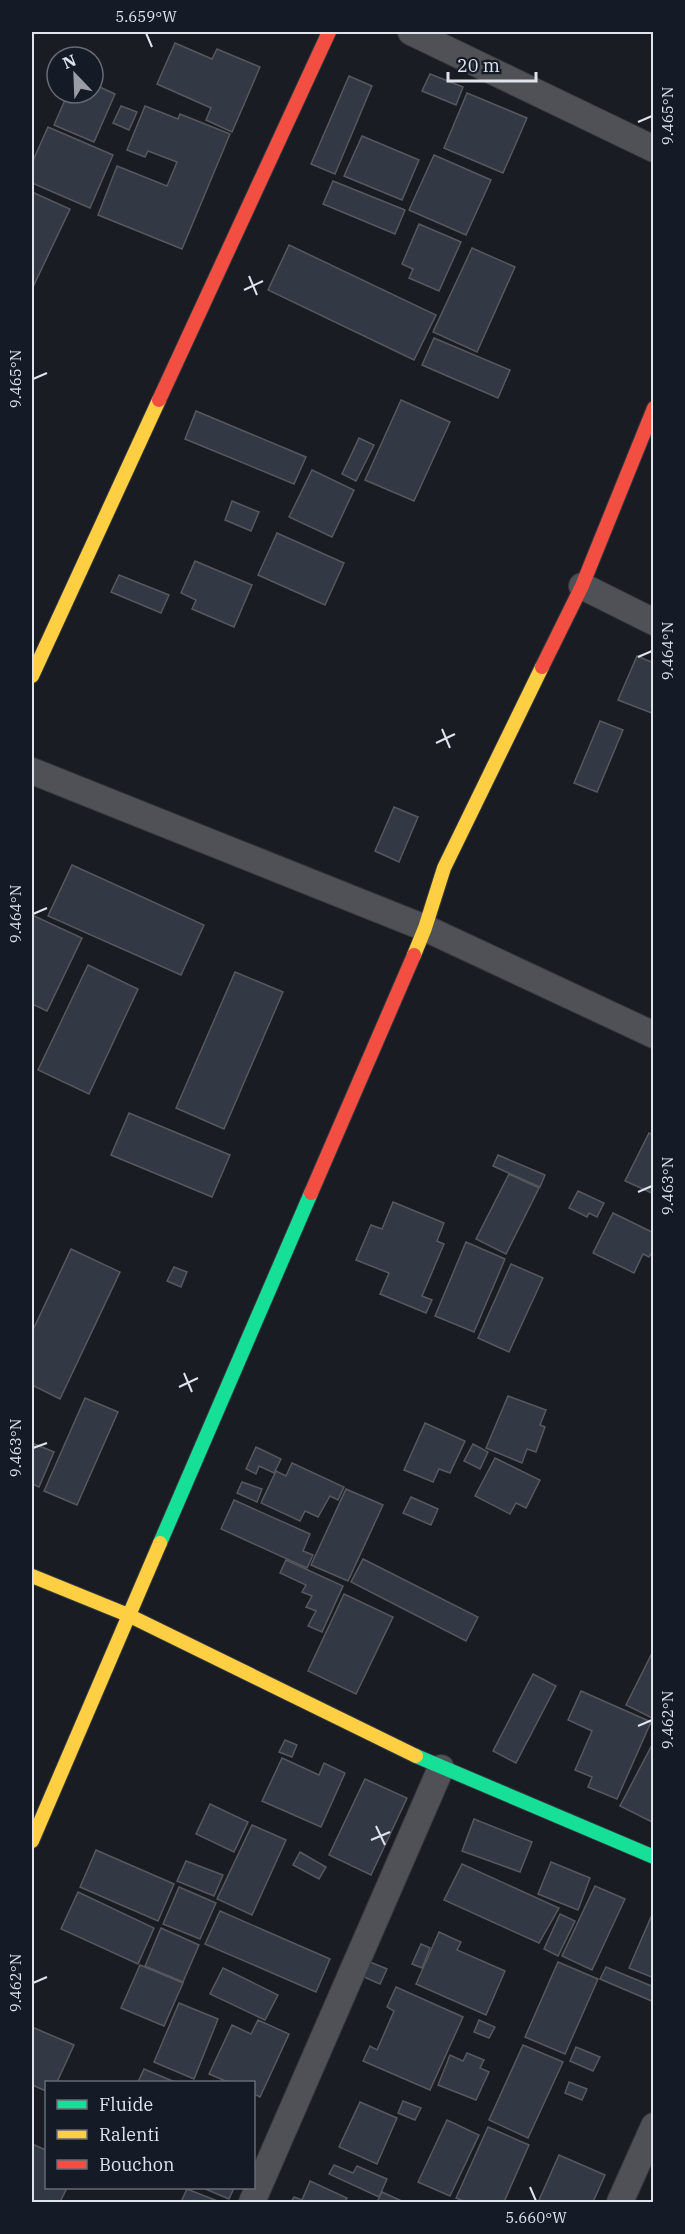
<svg xmlns="http://www.w3.org/2000/svg" width="685" height="2234" font-family="'IBM Plex Serif',serif">
  <style>
    .building { fill: #333845; stroke: #56585e; stroke-width: 1.5 }
    .lines { fill: none; stroke-linecap: round; stroke-linejoin: round }
    .street-casing { stroke: #34373c; stroke-width: 28 }
    .fast-casing { stroke: #34373c; stroke-width: 16 }
    .slow-casing { stroke: #34373c; stroke-width: 16 }
    .jam-casing { stroke: #34373c; stroke-width: 16 }
    .street { stroke: #4f5157; stroke-width: 26 }
    .fast { stroke: #16e098; stroke-width: 14 }
    .slow { stroke: #ffcf43; stroke-width: 14 }
    .jam { stroke: #f24e42; stroke-width: 14 }
    .ticks { fill: none; stroke: #dfe3ec; stroke-width: 2 }
    .neatline { fill: none; stroke: #dfe3ec; stroke-width: 2 }
    .ticks-label { font-size: 15px; text-anchor: middle; fill: #dfe3ec }
  </style>
  <rect width="100%" height="100%" fill="#191c22"/>
  <g class="building">
    <path d="M175 43 212 59 217 49 260 67 232 132 206 120 211 108 157 84Z"/>
    <path d="M430 74 463 87 456 105 422 91Z"/>
    <path d="M349 76 372 86 335 174 311 164Z"/>
    <path d="M93 84 115 94 94 142 54 125 68 93H93Z"/>
    <path d="M467 93 527 118 503 173 444 148Z"/>
    <path d="M121 106 137 112 129 130 113 123Z"/>
    <path d="M145 106 178 119 180 114 230 134 182 249 98 215 117 166 167 186 177 162 148 151 145 157 127 150Z"/>
    <path d="M48 127 113 155 90 208 32 183V163Z"/>
    <path d="M362 136 419 160 402 200 344 176Z"/>
    <path d="M434 155 491 180 466 235 409 210Z"/>
    <path d="M333 181 405 210 395 234 323 204Z"/>
    <path d="M32 192 70 209 33 287H32Z"/>
    <path d="M419 224 461 242 439 291 409 278 413 269 402 264Z"/>
    <path d="M289 245 436 315 414 360 268 290Z"/>
    <path d="M472 248 515 267 477 352 433 332Z"/>
    <path d="M434 338 510 370 498 398 422 365Z"/>
    <path d="M401 400 450 422 414 501 365 480Z"/>
    <path d="M196 411 306 457 294 484 185 439Z"/>
    <path d="M359 438 374 445 356 481 342 474Z"/>
    <path d="M312 470 354 490 332 537 289 517Z"/>
    <path d="M232 501 259 512 251 531 225 520Z"/>
    <path d="M277 533 344 563 325 605 258 575Z"/>
    <path d="M195 561 252 585 234 627 192 609 196 600 181 593Z"/>
    <path d="M119 575 169 595 161 613 111 592Z"/>
    <path d="M637 656 654 663V714L618 700Z"/>
    <path d="M600 721 623 730 597 792 574 783Z"/>
    <path d="M394 807 418 817 399 862 375 851Z"/>
    <path d="M72 865 204 925 181 975 48 916Z"/>
    <path d="M32 915 82 938 47 1011 32 1004Z"/>
    <path d="M88 965 138 989 89 1094 38 1070Z"/>
    <path d="M235 972 283 992 224 1129 176 1108Z"/>
    <path d="M129 1113 230 1155 212 1197 111 1155Z"/>
    <path d="M649 1133 654 1135V1194L625 1181Z"/>
    <path d="M498 1155 545 1175 540 1187 493 1166Z"/>
    <path d="M509 1174 539 1188 506 1254 476 1239Z"/>
    <path d="M578 1191 604 1203 597 1217 589 1213 587 1217 569 1208Z"/>
    <path d="M393 1202 444 1223 437 1241 444 1244 422 1296 432 1300 426 1313 380 1294 389 1273 356 1260 371 1225 382 1229Z"/>
    <path d="M613 1213 654 1233V1249L649 1257 643 1254 634 1273 593 1253Z"/>
    <path d="M466 1242 505 1259 474 1332 435 1316Z"/>
    <path d="M71 1249 120 1272 60 1399 32 1385V1332Z"/>
    <path d="M511 1264 543 1278 509 1352 478 1338Z"/>
    <path d="M174 1267 187 1272 181 1287 167 1281Z"/>
    <path d="M508 1396 546 1410 540 1425 545 1427 536 1452 527 1449 522 1463 486 1448Z"/>
    <path d="M85 1398 118 1412 77 1505 44 1491Z"/>
    <path d="M425 1423 465 1441 450 1473 439 1469 433 1482 404 1470Z"/>
    <path d="M32 1443 54 1452 39 1487 32 1484Z"/>
    <path d="M473 1444 488 1452 480 1469 464 1461Z"/>
    <path d="M256 1447 281 1459 274 1473 259 1466 256 1474 246 1469Z"/>
    <path d="M495 1458 540 1480 526 1508 516 1503 510 1514 475 1496Z"/>
    <path d="M292 1463 344 1487 338 1500 330 1496 318 1517 305 1511 300 1521 261 1503 276 1471 286 1476Z"/>
    <path d="M242 1482 262 1489 257 1502 237 1493Z"/>
    <path d="M346 1489 383 1505 348 1581 311 1565Z"/>
    <path d="M411 1497 438 1509 431 1525 403 1513Z"/>
    <path d="M234 1500 310 1534 303 1551 313 1555 307 1568 221 1529Z"/>
    <path d="M363 1559 478 1617 466 1641 351 1582Z"/>
    <path d="M286 1560 343 1586 322 1632 308 1626 316 1611 306 1607 312 1596 302 1592 306 1585 280 1573Z"/>
    <path d="M344 1594 393 1617 356 1694 308 1671Z"/>
    <path d="M654 1649V1719L626 1705Z"/>
    <path d="M533 1674 556 1686 516 1763 493 1751Z"/>
    <path d="M581 1691 651 1722 617 1799 588 1787 592 1777 575 1770 592 1731 568 1720Z"/>
    <path d="M285 1740 297 1745 292 1757 279 1752Z"/>
    <path d="M654 1741V1818L652 1822 620 1806Z"/>
    <path d="M282 1758 319 1775 324 1763 345 1773 321 1827 262 1801Z"/>
    <path d="M365 1779 407 1798 371 1875 329 1855Z"/>
    <path d="M210 1804 248 1822 234 1852 196 1834Z"/>
    <path d="M474 1819 532 1842 520 1872 462 1851Z"/>
    <path d="M252 1825 286 1840 252 1915 217 1899Z"/>
    <path d="M96 1850 174 1884 158 1921 80 1887Z"/>
    <path d="M300 1852 326 1867 319 1879 293 1865Z"/>
    <path d="M186 1861 223 1875 214 1896 177 1881Z"/>
    <path d="M551 1862 590 1878 578 1910 538 1894Z"/>
    <path d="M462 1864 559 1908 539 1943 444 1900Z"/>
    <path d="M595 1886 625 1899 592 1970 562 1956Z"/>
    <path d="M179 1887 216 1903 200 1939 163 1924Z"/>
    <path d="M78 1892 154 1928 138 1964 61 1929Z"/>
    <path d="M220 1911 330 1959 316 1992 205 1944Z"/>
    <path d="M560 1914 575 1921 558 1956 544 1949Z"/>
    <path d="M651 1917 654 1918V1978L629 1968Z"/>
    <path d="M161 1928 199 1945 183 1982 145 1966Z"/>
    <path d="M439 1932 461 1942 457 1950 505 1971 486 2015 416 1984Z"/>
    <path d="M421 1944 430 1948 422 1968 412 1964Z"/>
    <path d="M370 1962 387 1969 380 1984 364 1977Z"/>
    <path d="M558 1962 598 1979 565 2054 525 2037Z"/>
    <path d="M140 1965 183 1983 164 2026 121 2008Z"/>
    <path d="M606 1967 654 1987V2002L600 1979Z"/>
    <path d="M223 1968 278 1995 265 2020 210 1994Z"/>
    <path d="M396 1987 463 2017 430 2090 363 2061 370 2046 377 2050 394 2011 387 2007Z"/>
    <path d="M179 2003 218 2019 194 2079 154 2062Z"/>
    <path d="M258 2020 289 2034 260 2097 254 2094V2082H228L209 2074 232 2025 251 2034Z"/>
    <path d="M479 2020 495 2027 489 2038 474 2032Z"/>
    <path d="M32 2027 74 2045 57 2082H46V2091L32 2085Z"/>
    <path d="M523 2045 563 2062 528 2138 489 2120Z"/>
    <path d="M576 2047 600 2057 593 2071 570 2061Z"/>
    <path d="M467 2053 484 2060 480 2068 489 2072 476 2100 438 2085 450 2055 463 2061Z"/>
    <path d="M144 2069 175 2082H138Z"/>
    <path d="M569 2082 587 2089 582 2100 565 2093Z"/>
    <path d="M403 2101 421 2108 415 2120 398 2113Z"/>
    <path d="M360 2102 397 2118 377 2164 339 2147Z"/>
    <path d="M447 2120 479 2135 450 2196 418 2182Z"/>
    <path d="M488 2127 529 2145 504 2202H466L456 2198Z"/>
    <path d="M32 2144 46 2150V2188H67L60 2202H32Z"/>
    <path d="M559 2155 605 2175 593 2202H545L539 2200Z"/>
    <path d="M334 2165 353 2173 357 2166 387 2179 379 2197 329 2174Z"/>
    <path d="M310 2181 347 2198 345 2202H291L294 2197 302 2200Z"/>
    <path d="M203 2188H234L229 2199Z"/>
    <path d="M187 2189 220 2202H181Z"/>
    <path d="M382 2192 404 2202H377Z"/>
  </g>
  <g class="lines">
    <defs>
      <g id="street">
        <path d="M411 32 654 149"/>
        <path d="M582 586 654 622"/>
        <path d="M32 771 425 928 654 1035"/>
        <path d="M252 2202 441 1768"/>
        <path d="M620 2202 654 2126"/>
      </g>
      <g id="fast">
        <path d="M160 1543 311 1193"/>
        <path d="M416 1756 654 1857"/>
      </g>
      <g id="slow">
        <path d="M32 676 159 400"/>
        <path d="M414 955 425 928 444 868 542 667"/>
        <path d="M32 1576 128 1615 416 1756"/>
        <path d="M32 1841 160 1543"/>
      </g>
      <g id="jam">
        <path d="M159 400 329 32"/>
        <path d="M542 667 582 586 654 408"/>
        <path d="M311 1193 414 955"/>
      </g>
    </defs>
    <use href="#street" class="street-casing"/>
    <use href="#fast" class="fast-casing"/>
    <use href="#slow" class="slow-casing"/>
    <use href="#jam" class="jam-casing"/>
    <use href="#street" class="street"/>
    <use href="#fast" class="fast"/>
    <use href="#slow" class="slow"/>
    <use href="#jam" class="jam"/>
  </g>
  <path class="ticks" d="M146 33 152 47M638 122 652 116M249 276 257 295M244 290 263 281M33 379 47 373M638 657 652 651M442 729 450 748M436 743 455 734M33 914 47 908M638 1192 652 1186M184 1373 192 1392M179 1387 198 1378M33 1448 47 1443M638 1726 652 1720M376 1826 385 1845M371 1840 390 1832M33 1983 47 1977M530 2187 536 2201"/>
  <rect width="685" height="2234" fill="none" stroke="#151b26" stroke-width="66"/>
  <rect x="45" y="2081" width="210" height="108" fill="#151b26" stroke="#666b75" stroke-width="1.5"/>
  <rect x="57" y="2100" width="30" height="9" fill="#16e098" stroke="#666b75" stroke-width="1.5"/>
  <text x="99" y="2111" font-size="18" fill="#dfe3ec">Fluide</text>
  <rect x="57" y="2130" width="30" height="9" fill="#ffcf43" stroke="#666b75" stroke-width="1.5"/>
  <text x="99" y="2141" font-size="18" fill="#dfe3ec">Ralenti</text>
  <rect x="57" y="2160" width="30" height="9" fill="#f24e42" stroke="#666b75" stroke-width="1.5"/>
  <text x="99" y="2171" font-size="18" fill="#dfe3ec">Bouchon</text>
  <g transform="translate(75 75) rotate(337)"><circle r="28" fill="#151b26" stroke="#666b75" stroke-width="1.5"/>
  <path d="M0-4.5L10 22L0 15L-10 22Z" fill="#9a9da5"/>
  <text y="-9" font-size="16" font-weight="bold" text-anchor="middle" fill="#dfe3ec">N</text>
  </g>
  <path d="M448 72v9h88v-9" fill="none" stroke="#dfe3ec" stroke-width="3"/>
  <text x="457" y="72" font-size="18" fill="#dfe3ec" stroke="#151b26" stroke-width="4.5" paint-order="stroke">20 m</text>
  <rect x="33" y="33" width="619" height="2168" class="neatline"/>
  <g class="ticks-label">
    <text x="146" y="22">5.659°W</text>
    <text transform="translate(668 116) rotate(-90)" y="5">9.465°N</text>
    <text transform="translate(16 379) rotate(-90)" y="5">9.465°N</text>
    <text transform="translate(668 651) rotate(-90)" y="5">9.464°N</text>
    <text transform="translate(16 914) rotate(-90)" y="5">9.464°N</text>
    <text transform="translate(668 1186) rotate(-90)" y="5">9.463°N</text>
    <text transform="translate(16 1448) rotate(-90)" y="5">9.463°N</text>
    <text transform="translate(668 1720) rotate(-90)" y="5">9.462°N</text>
    <text transform="translate(16 1983) rotate(-90)" y="5">9.462°N</text>
    <text x="536" y="2223">5.660°W</text>
  </g>
</svg>
